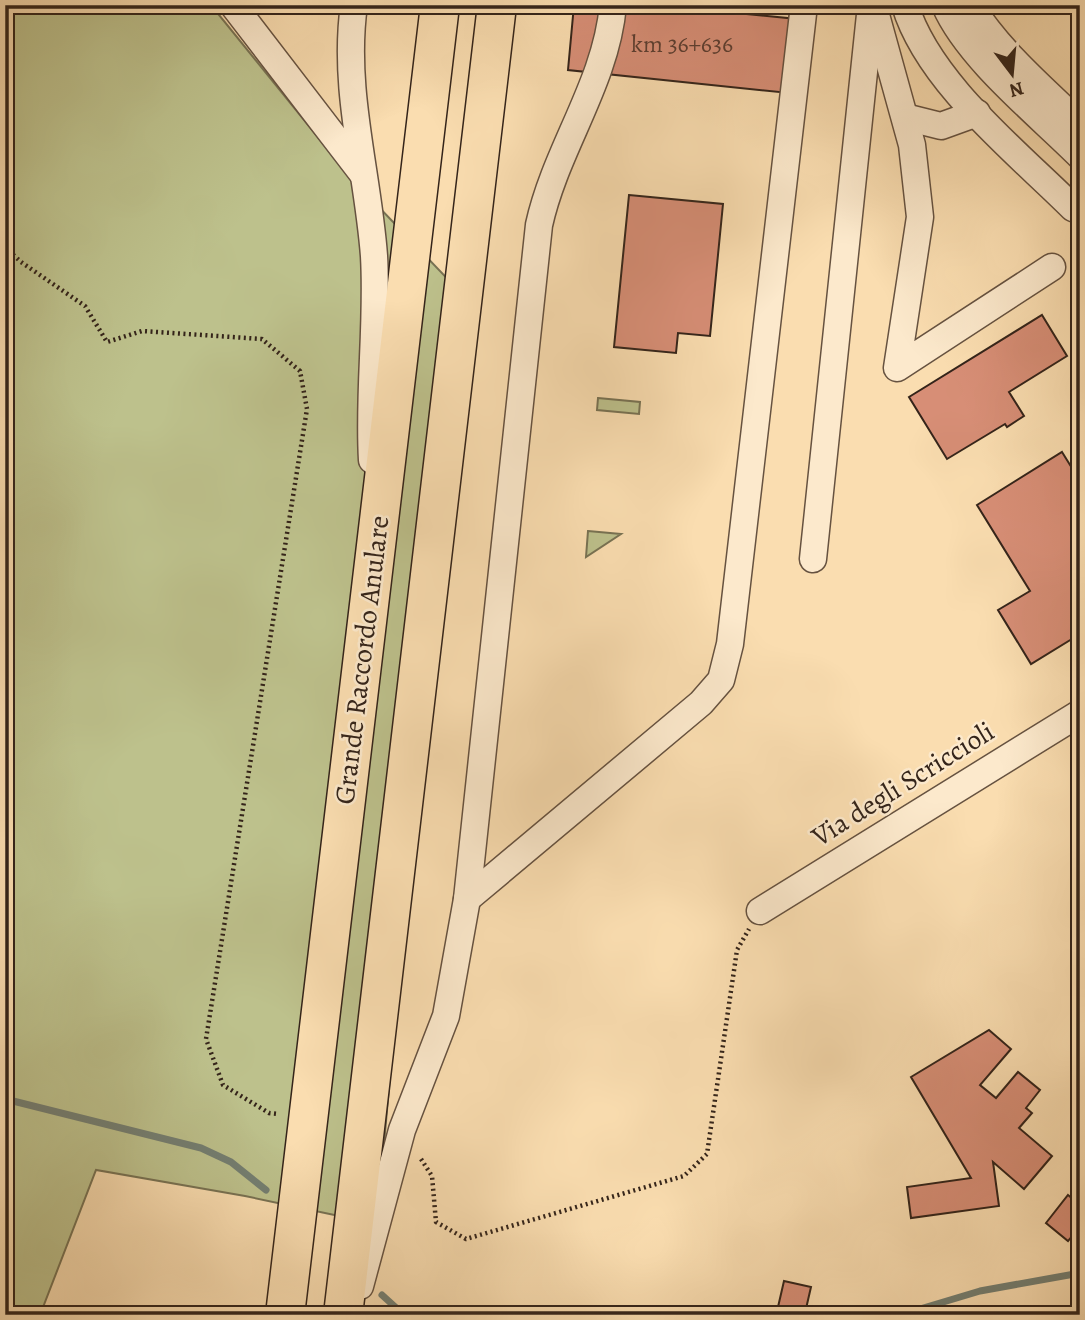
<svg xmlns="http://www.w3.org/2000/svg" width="1085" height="1320" font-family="Alegreya,serif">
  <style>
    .green { fill: #bdc18c; stroke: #787253; stroke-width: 2 }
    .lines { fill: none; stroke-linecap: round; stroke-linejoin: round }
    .stream { stroke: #747f72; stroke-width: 7 }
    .building { fill: #d78e76; stroke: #34241a; stroke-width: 2 }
    .minor-casing { stroke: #665240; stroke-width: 29 }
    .highway-casing { stroke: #34241a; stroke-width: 41 }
    .path { stroke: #34241a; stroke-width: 4.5; stroke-dasharray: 2 3.5; stroke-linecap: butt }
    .minor { stroke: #fce9cc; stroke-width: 26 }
    .highway { stroke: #faddb0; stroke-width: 38 }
    .labels { text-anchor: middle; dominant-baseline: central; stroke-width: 5; stroke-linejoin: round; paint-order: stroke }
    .number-label { font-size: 24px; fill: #5d3e31 }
    .street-label { font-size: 28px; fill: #34241a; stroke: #fce9cc }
  </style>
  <rect width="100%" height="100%" fill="#faddb0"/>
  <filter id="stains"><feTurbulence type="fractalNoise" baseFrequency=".00286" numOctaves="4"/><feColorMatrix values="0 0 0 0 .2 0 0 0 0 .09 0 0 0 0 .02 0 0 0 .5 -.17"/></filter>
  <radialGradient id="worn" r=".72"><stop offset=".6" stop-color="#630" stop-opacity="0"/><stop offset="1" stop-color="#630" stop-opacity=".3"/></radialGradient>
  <g class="green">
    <path d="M5 5H211L351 178 462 294 449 404 377 1224 245 1196 96 1170 40 1315H5Z"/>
    <path d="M598 398 640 402 639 414 597 410Z"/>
    <path d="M588 531 621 534 586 557Z"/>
  </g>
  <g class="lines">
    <g class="stream">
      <path d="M5 1099 201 1148 231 1162 266 1190"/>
      <path d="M382 1295 404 1315"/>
      <path d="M900 1315 980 1291 1080 1273"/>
    </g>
  </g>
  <g class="building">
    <path d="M574 5H708L707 10 797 19 789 93 568 70Z"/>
    <path d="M629 195 723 204 710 336 678 333 676 353 614 347Z"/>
    <path d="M1042 315 1067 356 1009 392 1024 416 1007 427 1005 424 947 459 909 397Z"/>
    <path d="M1062 452 1080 481V634L1031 664 998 610 1030 591 977 505Z"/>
    <path d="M989 1030 1011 1049 980 1085 996 1098 1018 1072 1040 1090 1026 1108 1032 1113 1019 1128 1052 1156 1024 1189 993 1162 999 1206 911 1218 907 1187 971 1178 911 1077Z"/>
    <path d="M1068 1195 1080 1205V1226L1068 1241 1046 1223Z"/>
    <path d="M784 1281 811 1287 805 1313 778 1307Z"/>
  </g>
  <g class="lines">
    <defs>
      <g id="minor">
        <path d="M233 5 362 173"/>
        <path d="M354 5C342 89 368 173 374 256 378 324 368 392 372 460"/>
        <path d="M905 5C928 82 1017 152 1073 208L1080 211"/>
        <path d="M945 5C968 58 1038 114 1080 156"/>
        <path d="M970 5C999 51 1041 87 1080 124"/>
        <path d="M876 15 912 145 920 217 897 368 1052 267"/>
        <path d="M905 117 941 126 977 113"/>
        <path d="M813 559 871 5"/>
        <path d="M467 899 701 703 721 680 730 644 804 5"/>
        <path d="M760 911 1080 713"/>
        <path d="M360 1286 402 1130 446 1016 467 899 539 225C556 148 606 84 613 5"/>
      </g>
      <g id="highway">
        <path d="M285 1315 440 5"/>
        <path d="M343 1315 497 5"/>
      </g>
    </defs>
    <use href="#minor" class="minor-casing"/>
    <use href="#highway" class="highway-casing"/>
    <g class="path">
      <path d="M5 247 21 262 85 306 107 342 142 331 262 339 300 371 307 409 206 1039 223 1085 269 1113 278 1114"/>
      <path d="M421 1159 432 1176 436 1222 466 1239 684 1176 707 1154 737 950 749 929"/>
    </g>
    <use href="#minor" class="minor"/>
    <use href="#highway" class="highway"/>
  </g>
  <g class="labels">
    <g class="number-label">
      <text x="682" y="44">km 36+636</text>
    </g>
    <g class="street-label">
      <text transform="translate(362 660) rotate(-83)">Grande Raccordo Anulare</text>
      <text transform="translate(903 784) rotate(-32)">Via degli Scriccioli</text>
    </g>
  </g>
  <rect width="1085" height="1320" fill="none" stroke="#faddb0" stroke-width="28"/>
  <rect x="7" y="7" width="1071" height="1306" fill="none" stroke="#34241a" stroke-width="3.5"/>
  <rect x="14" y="14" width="1057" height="1292" fill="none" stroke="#34241a" stroke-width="2"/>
  <g transform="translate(1012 74) rotate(164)" stroke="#fce9cc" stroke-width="5" paint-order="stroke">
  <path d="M0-5L12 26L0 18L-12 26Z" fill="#34241a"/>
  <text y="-10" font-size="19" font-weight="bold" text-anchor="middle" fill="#34241a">N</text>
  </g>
  <rect width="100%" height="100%" filter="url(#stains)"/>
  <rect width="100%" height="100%" fill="url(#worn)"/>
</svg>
